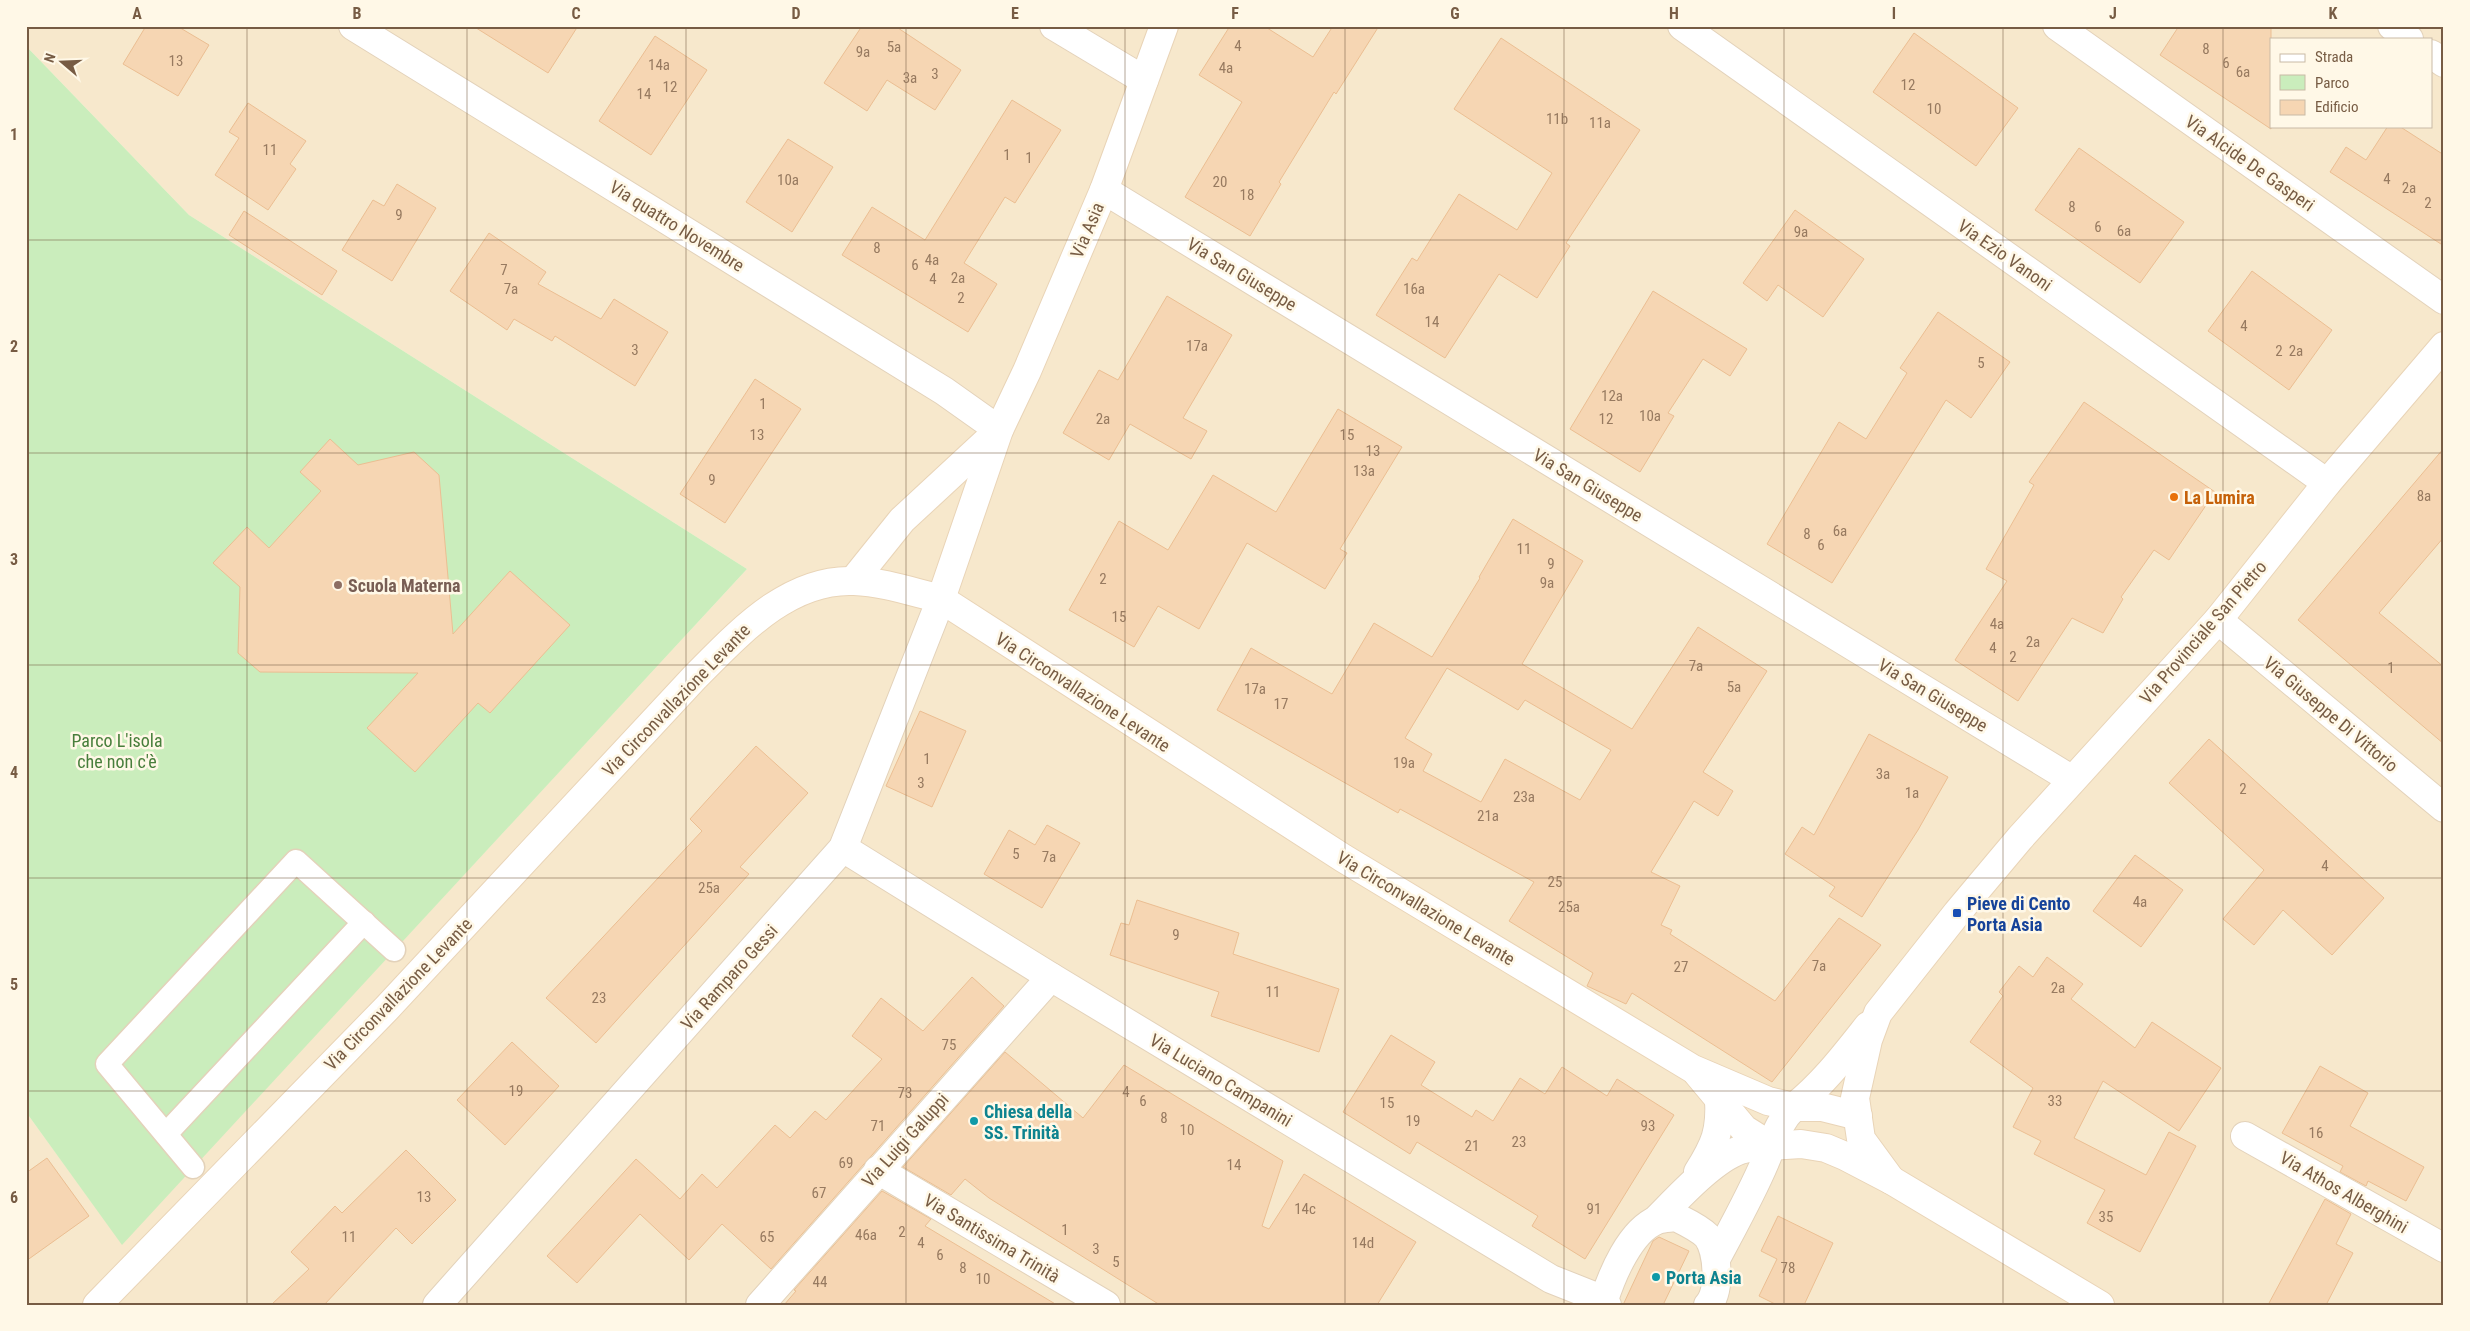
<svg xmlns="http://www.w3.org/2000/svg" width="2470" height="1331" font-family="'Roboto Condensed',sans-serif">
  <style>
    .residential { fill: #f7e8cc; fill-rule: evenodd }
    .green { fill: #caedbc }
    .building { fill: #f6d6b3; stroke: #ebbe92; fill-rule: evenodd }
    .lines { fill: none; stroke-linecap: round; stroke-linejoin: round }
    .lane-casing { stroke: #e3d2ba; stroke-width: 25 }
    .street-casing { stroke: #e3d2ba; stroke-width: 30 }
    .secondary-casing { stroke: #e9d4b7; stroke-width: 30 }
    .lane { stroke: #fff; stroke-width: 22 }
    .street { stroke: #fff; stroke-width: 28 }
    .secondary { stroke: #fff; stroke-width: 28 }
    .grid { fill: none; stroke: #775c44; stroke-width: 1; stroke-opacity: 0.55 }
    .food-dot { fill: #e8710a; stroke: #fff8e7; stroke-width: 2 }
    .education-dot { fill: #8d6e63; stroke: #fff8e7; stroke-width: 2 }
    .transit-dot { fill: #1a4fb4; stroke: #fff8e7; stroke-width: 2 }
    .culture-dot { fill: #0f9aa8; stroke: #fff8e7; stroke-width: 2 }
    .labels { text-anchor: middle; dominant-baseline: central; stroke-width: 5; stroke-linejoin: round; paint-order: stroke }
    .number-label { font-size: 15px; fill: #977a60 }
    .street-label { font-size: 18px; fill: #775c44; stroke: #fff8e7 }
    .food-label { font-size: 18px; font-weight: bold; fill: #c56008; stroke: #fff8e7; text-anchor: start }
    .education-label { font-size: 18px; font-weight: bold; fill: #785e54; stroke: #fff8e7; text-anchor: start }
    .park-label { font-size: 18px; fill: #477e3b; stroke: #fff8e7 }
    .transit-label { font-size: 18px; font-weight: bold; fill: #164399; stroke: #fff8e7; text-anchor: start }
    .culture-label { font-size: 18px; font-weight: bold; fill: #0d838f; stroke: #fff8e7; text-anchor: start }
    .neatline { fill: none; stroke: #775c44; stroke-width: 2 }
    .grid-label { font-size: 16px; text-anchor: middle; font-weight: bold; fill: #775c44 }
  </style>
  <rect width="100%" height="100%" fill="#fef6de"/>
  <path class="residential" d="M26 26H2444V1305H26V1112L122 1244 747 569 189 215 26 46ZM2271 39H2431V126H2271Z"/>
  <path class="green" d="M26 46 189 215 747 569 122 1245 26 1112Z"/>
  <g class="building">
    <path d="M146 26H177L209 45 178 96 123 64Z"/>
    <path d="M473 26H578L548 73Z"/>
    <path d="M862 26H895L961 70 935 110 887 80 867 111 824 83Z"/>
    <path d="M1230 26H1264L1313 57 1333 26H1379L1336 94 1334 92 1279 182 1281 184 1250 236 1185 197 1242 102 1199 75Z"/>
    <path d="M2179 26H2271V129L2160 55Z"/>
    <path d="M1914 33 2018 108 1976 166 1873 92Z"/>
    <path d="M655 36 707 70 651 155 599 121Z"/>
    <path d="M1501 38 1640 130 1566 243 1570 246 1537 298 1499 274 1445 358 1376 315 1412 258 1417 261 1459 194 1517 230 1552 173 1454 109Z"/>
    <path d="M1012 100 1061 130 1015 203 1005 197 964 263 997 284 968 332 842 255 872 207 925 240Z"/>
    <path d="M248 103 306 141 290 164 296 169 268 210 215 175 239 138 229 132Z"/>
    <path d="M2388 126H2399L2444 155V246L2330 172 2346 147 2366 160Z"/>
    <path d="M788 139 833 167 792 232 746 202Z"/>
    <path d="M2079 148 2184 222 2140 283 2035 210Z"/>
    <path d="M397 184 436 208 392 281 342 250 373 200 384 206Z"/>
    <path d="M1795 210 1864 259 1823 317 1778 285 1767 301 1743 283Z"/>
    <path d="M244 211 337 271 322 295 229 235Z"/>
    <path d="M489 233 546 272 538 284 601 319 614 299 668 332 635 386 555 336 552 341 514 319 507 330 450 291Z"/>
    <path d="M2252 271 2332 330 2289 390 2208 331Z"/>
    <path d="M1653 291 1747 349 1730 376 1703 359 1668 413 1674 416 1640 472 1570 429Z"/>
    <path d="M1167 296 1232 335 1183 418 1207 431 1191 459 1130 424 1109 460 1063 433 1099 370 1118 380Z"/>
    <path d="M1938 312 2010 362 1971 418 1946 400 1832 583 1767 544 1839 422 1866 439 1907 373 1900 368Z"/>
    <path d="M755 379 801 409 725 523 680 494Z"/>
    <path d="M2084 402 2215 492 2169 560 2154 550 2121 597 2123 599 2103 633 2072 618 2018 701 1955 660 2007 581 1986 569 2034 485 2029 482Z"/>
    <path d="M1338 409 1402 447 1340 549 1347 553 1325 589 1247 543 1199 629 1158 606 1134 647 1069 610 1119 521 1168 550 1213 475 1276 512Z"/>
    <path d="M330 439 358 465 414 452 439 475 453 634 510 571 570 625 490 713 478 703 415 772 367 728 418 673 260 672 238 653 240 587 213 563 247 527 269 548 321 491 300 472Z"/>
    <path d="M2444 448V537L2379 613 2444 667V744L2298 620Z"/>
    <path d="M1513 519 1583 561 1522 664 1632 729 1698 627 1767 671 1703 772 1733 791 1718 816 1694 801 1651 872 1680 886 1661 925 1672 930 1670 934 1775 1001 1839 918 1881 945 1772 1082 1632 993 1626 1004 1587 986 1593 973 1509 921 1534 882 1400 809 1398 813 1217 710 1251 648 1332 694 1374 623 1432 657 1480 578 1479 577ZM1447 668 1518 710 1525 700 1611 750 1580 800 1505 759 1481 802 1423 771 1432 754 1405 738Z"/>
    <path d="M920 711 966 731 932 807 886 786Z"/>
    <path d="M1869 734 1948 777 1918 830 1862 917 1829 896 1835 887 1785 854 1802 827 1814 835Z"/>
    <path d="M2209 739 2384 898 2332 955 2283 910 2254 945 2223 919 2264 870 2169 783Z"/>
    <path d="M756 746 808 793 740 867 749 874 596 1043 546 998 702 831 690 819Z"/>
    <path d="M1047 825 1080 843 1042 908 984 874 1009 830 1035 845Z"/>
    <path d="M2135 855 2183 890 2141 947 2093 911Z"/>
    <path d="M1137 900 1239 933 1233 954 1339 989 1319 1052 1211 1016 1219 992 1110 955 1121 923 1129 925Z"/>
    <path d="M2047 957 2083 984 2071 999 2135 1048 2152 1022 2221 1068 2179 1131 2103 1081 2074 1138 2146 1175 2169 1132 2196 1146 2140 1252 2087 1223 2105 1190 2034 1154 2041 1141 2013 1127 2033 1088 1970 1042 2003 996 1999 992 2019 966 2033 977Z"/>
    <path d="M972 977 1004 1006 771 1269 722 1224 689 1260 640 1214 577 1283 547 1256 636 1159 680 1199 702 1174 717 1188 775 1125 790 1138 815 1111 826 1120 882 1059 852 1036 881 998 923 1031Z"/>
    <path d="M1391 1035 1435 1062 1421 1085 1472 1117 1476 1110 1493 1121 1520 1078 1545 1094 1562 1067 1607 1096 1617 1079 1674 1115 1585 1259 1532 1226 1538 1216 1417 1142 1410 1154 1343 1112Z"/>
    <path d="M512 1042 559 1086 505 1145 457 1100Z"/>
    <path d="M1005 1052 1083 1118 1124 1065 1283 1161 1262 1226 1269 1229 1304 1174 1416 1242 1377 1305H1160L989 1198 965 1179 951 1195 903 1167Z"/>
    <path d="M2320 1066 2368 1093 2350 1126 2424 1167 2406 1201 2368 1181 2366 1186 2340 1172 2343 1166 2282 1133Z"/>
    <path d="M406 1150 456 1200 412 1244 396 1228 324 1305H271L309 1269 291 1252 335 1206 342 1213Z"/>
    <path d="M47 1158 89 1216 26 1261V1173Z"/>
    <path d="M882 1191 931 1219 925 1226 1057 1305H784L796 1291 794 1290Z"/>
    <path d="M2325 1199 2351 1214 2336 1244 2353 1253 2326 1305H2268Z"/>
    <path d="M1778 1216 1833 1243 1804 1305H1777L1759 1296 1777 1259 1761 1251Z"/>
    <path d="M1659 1237 1689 1251 1663 1305H1623L1653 1241Z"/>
  </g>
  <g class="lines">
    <defs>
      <g id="lane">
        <path d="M166 1134 364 922"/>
        <path d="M193 1167 107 1064 296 861 394 950"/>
      </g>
      <g id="street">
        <path d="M353 26 944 391 999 430"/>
        <path d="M1054 26 1144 80"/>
        <path d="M1682 26 2327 483"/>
        <path d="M2057 26 2444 300"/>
        <path d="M2392 26 2409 39"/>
        <path d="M2431 54 2444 63"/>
        <path d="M1104 190 2071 779"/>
        <path d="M2218 620 2444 808"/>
        <path d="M843 848 1051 977 1551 1279 1604 1300"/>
        <path d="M2245 1136 2444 1248"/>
        <path d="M878 1170 1106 1305"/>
        <path d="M1698 1172C1715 1145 1721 1131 1719 1099"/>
        <path d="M1656 1220C1677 1199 1712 1160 1740 1150 1750 1147 1761 1146 1771 1146"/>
        <path d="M1716 1259C1733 1227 1751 1195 1765 1162 1774 1141 1777 1123 1794 1107"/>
        <path d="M437 1305 843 848 941 599"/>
        <path d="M760 1305 1051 977"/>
        <path d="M1607 1305 1604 1300C1612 1275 1630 1231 1657 1220 1662 1218 1670 1218 1676 1217 1686 1222 1699 1228 1707 1236 1718 1251 1721 1291 1708 1305"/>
      </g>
      <g id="secondary">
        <path d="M853 581 902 520 996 433"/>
        <path d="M941 599 999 430 1027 371 1104 190 1164 26"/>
        <path d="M1698 1074 1744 1129 1771 1146 1801 1144 1826 1148 1845 1156 1891 1180 2100 1305"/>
        <path d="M1794 1107C1823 1084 1845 1055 1868 1026"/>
        <path d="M1891 1180 1861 1139 1855 1098 1868 1040 1878 1013 1957 913 2020 838 2218 620 2327 483 2444 346"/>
        <path d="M97 1305 386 1009 695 677C738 634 788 578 854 581 884 582 912 592 941 599L1343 858 1693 1069 1768 1101 1794 1107H1822L1858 1116"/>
      </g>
    </defs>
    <use href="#lane" class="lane-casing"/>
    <use href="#street" class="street-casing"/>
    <use href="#secondary" class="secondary-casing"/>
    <use href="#lane" class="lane"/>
    <use href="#street" class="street"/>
    <use href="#secondary" class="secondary"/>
  </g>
  <path class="grid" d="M247 26V1305M467 26V1305M686 26V1305M906 26V1305M1125 26V1305M1345 26V1305M1564 26V1305M1784 26V1305M2003 26V1305M2223 26V1305M26 240H2444M26 453H2444M26 665H2444M26 878H2444M26 1091H2444"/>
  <circle class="food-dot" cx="2174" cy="497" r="5"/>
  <circle class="education-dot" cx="338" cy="585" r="5"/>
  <rect class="transit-dot" x="1952" y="908" width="10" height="10" rx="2.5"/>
  <g class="culture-dot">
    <circle cx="974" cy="1121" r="5"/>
    <circle cx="1656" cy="1277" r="5"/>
  </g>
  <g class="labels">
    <g class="number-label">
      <text x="1238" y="46">4</text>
      <text x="894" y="47">5a</text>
      <text x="2206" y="49">8</text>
      <text x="863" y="52">9a</text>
      <text x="176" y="61">13</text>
      <text x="2226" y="63">6</text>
      <text x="659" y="65">14a</text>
      <text x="1226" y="68">4a</text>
      <text x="2243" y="72">6a</text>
      <text x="935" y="74">3</text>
      <text x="910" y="78">3a</text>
      <text x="1908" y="85">12</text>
      <text x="670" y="87">12</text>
      <text x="644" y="94">14</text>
      <text x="1934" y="109">10</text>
      <text x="1557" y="119">11b</text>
      <text x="1600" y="123">11a</text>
      <text x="270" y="150">11</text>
      <text x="1007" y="155">1</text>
      <text x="1029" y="158">1</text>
      <text x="2387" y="179">4</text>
      <text x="788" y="180">10a</text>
      <text x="1220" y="182">20</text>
      <text x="2409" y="188">2a</text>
      <text x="1247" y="195">18</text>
      <text x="2428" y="203">2</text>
      <text x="2072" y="207">8</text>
      <text x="399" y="215">9</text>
      <text x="2098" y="227">6</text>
      <text x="2124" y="231">6a</text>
      <text x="1801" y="232">9a</text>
      <text x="877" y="248">8</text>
      <text x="932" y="260">4a</text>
      <text x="915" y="265">6</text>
      <text x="504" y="270">7</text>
      <text x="958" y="278">2a</text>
      <text x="933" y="279">4</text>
      <text x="511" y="289">7a</text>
      <text x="1414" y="289">16a</text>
      <text x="961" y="298">2</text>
      <text x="1432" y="322">14</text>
      <text x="2244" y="326">4</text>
      <text x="1197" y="346">17a</text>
      <text x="635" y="350">3</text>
      <text x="2279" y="351">2</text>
      <text x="2296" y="351">2a</text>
      <text x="1981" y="363">5</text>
      <text x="1612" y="396">12a</text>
      <text x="763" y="404">1</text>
      <text x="1650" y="416">10a</text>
      <text x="1103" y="419">2a</text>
      <text x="1606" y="419">12</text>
      <text x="757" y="435">13</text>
      <text x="1347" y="435">15</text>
      <text x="1373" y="451">13</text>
      <text x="1364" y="471">13a</text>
      <text x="712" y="480">9</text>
      <text x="2424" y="496">8a</text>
      <text x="1840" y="531">6a</text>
      <text x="1807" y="534">8</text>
      <text x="1821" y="545">6</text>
      <text x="1524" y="549">11</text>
      <text x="1551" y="564">9</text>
      <text x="1103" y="579">2</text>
      <text x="1547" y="583">9a</text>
      <text x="1119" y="617">15</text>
      <text x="1997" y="624">4a</text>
      <text x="2033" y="642">2a</text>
      <text x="1993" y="648">4</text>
      <text x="2013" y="657">2</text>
      <text x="1696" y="666">7a</text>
      <text x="2391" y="668">1</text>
      <text x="1734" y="687">5a</text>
      <text x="1255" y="689">17a</text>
      <text x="1281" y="704">17</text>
      <text x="927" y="759">1</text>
      <text x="1404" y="763">19a</text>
      <text x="1883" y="774">3a</text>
      <text x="921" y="783">3</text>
      <text x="2243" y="789">2</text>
      <text x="1912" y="793">1a</text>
      <text x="1524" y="797">23a</text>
      <text x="1488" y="816">21a</text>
      <text x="1016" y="854">5</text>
      <text x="1049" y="857">7a</text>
      <text x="2325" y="866">4</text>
      <text x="1555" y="882">25</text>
      <text x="709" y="888">25a</text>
      <text x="2140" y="902">4a</text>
      <text x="1569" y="907">25a</text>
      <text x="1176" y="935">9</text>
      <text x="1819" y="966">7a</text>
      <text x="1681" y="967">27</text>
      <text x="2058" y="988">2a</text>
      <text x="1273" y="992">11</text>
      <text x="599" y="998">23</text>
      <text x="949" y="1045">75</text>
      <text x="516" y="1091">19</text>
      <text x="1126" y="1092">4</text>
      <text x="905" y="1093">73</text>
      <text x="1143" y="1101">6</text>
      <text x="2055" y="1101">33</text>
      <text x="1387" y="1103">15</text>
      <text x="1164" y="1118">8</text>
      <text x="1413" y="1121">19</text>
      <text x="878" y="1126">71</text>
      <text x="1648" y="1126">93</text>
      <text x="1187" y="1130">10</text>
      <text x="2316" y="1133">16</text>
      <text x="1519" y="1142">23</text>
      <text x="1472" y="1146">21</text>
      <text x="846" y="1163">69</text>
      <text x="1234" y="1165">14</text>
      <text x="819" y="1193">67</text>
      <text x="424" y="1197">13</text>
      <text x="1305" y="1209">14c</text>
      <text x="1594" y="1209">91</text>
      <text x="2106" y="1217">35</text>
      <text x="1065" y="1230">1</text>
      <text x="902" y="1232">2</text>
      <text x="866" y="1235">46a</text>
      <text x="349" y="1237">11</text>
      <text x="767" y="1237">65</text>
      <text x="921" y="1243">4</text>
      <text x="1363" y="1243">14d</text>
      <text x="1096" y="1249">3</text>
      <text x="940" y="1255">6</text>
      <text x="1116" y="1262">5</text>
      <text x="963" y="1268">8</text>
      <text x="1788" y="1268">78</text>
      <text x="983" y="1279">10</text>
      <text x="820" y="1282">44</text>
    </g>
    <g class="street-label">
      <text transform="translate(2250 163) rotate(35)">Via Alcide De Gasperi</text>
      <text transform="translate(677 226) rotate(32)">Via quattro Novembre</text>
      <text transform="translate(1087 230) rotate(-67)">Via Asia</text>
      <text transform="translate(2005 255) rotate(35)">Via Ezio Vanoni</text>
      <text transform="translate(1242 274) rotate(31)">Via San Giuseppe</text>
      <text transform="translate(1588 485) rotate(31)">Via San Giuseppe</text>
      <text transform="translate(2203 632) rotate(-49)">Via Provinciale San Pietro</text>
      <text transform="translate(1083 692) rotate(33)">Via Circonvallazione Levante</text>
      <text transform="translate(1933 695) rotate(31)">Via San Giuseppe</text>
      <text transform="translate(676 700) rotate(-46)">Via Circonvallazione Levante</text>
      <text transform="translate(2331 714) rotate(40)">Via Giuseppe Di Vittorio</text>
      <text transform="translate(1426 908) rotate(31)">Via Circonvallazione Levante</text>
      <text transform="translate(729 977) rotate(-48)">Via Ramparo Gessi</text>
      <text transform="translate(398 994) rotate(-46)">Via Circonvallazione Levante</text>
      <text transform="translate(1221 1080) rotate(31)">Via Luciano Campanini</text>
      <text transform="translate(905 1140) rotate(-48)">Via Luigi Galuppi</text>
      <text transform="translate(2344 1192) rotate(30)">Via Athos Alberghini</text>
      <text transform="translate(992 1238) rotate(31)">Via Santissima Trinità</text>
    </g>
    <g class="food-label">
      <text x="2184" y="497">La Lumira</text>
    </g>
    <g class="education-label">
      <text x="348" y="585">Scuola Materna</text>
    </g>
    <g class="park-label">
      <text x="117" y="740">Parco L'isola<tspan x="117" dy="21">che non c'è</tspan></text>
    </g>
    <g class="transit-label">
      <text x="1967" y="903">Pieve di Cento<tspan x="1967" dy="21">Porta Asia</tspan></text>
    </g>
    <g class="culture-label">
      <text x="984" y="1111">Chiesa della<tspan x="984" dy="21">SS. Trinità</tspan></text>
      <text x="1666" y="1277">Porta Asia</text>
    </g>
  </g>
  <rect width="2470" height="1331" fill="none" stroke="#fff8e7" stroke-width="55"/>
  <rect x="2270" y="38" width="162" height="90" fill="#fff8e7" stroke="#c9baa6"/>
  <rect x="2280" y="54" width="25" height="8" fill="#ffffff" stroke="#c9baa6"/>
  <text x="2315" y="62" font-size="15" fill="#775c44">Strada</text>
  <rect x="2280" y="75" width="25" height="15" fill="#caedbc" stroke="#c9baa6"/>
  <text x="2315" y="88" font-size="15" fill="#775c44">Parco</text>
  <rect x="2280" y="100" width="25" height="15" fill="#f6d6b3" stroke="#c9baa6"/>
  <text x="2315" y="112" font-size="15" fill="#775c44">Edificio</text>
  <g transform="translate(62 62) rotate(289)" stroke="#fff8e7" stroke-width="4" paint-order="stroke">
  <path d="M0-4L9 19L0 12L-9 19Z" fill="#775c44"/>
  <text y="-8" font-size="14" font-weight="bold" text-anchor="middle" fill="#775c44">N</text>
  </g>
  <rect x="28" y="28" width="2414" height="1276" class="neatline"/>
  <g class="grid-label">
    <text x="137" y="19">A</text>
    <text x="357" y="19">B</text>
    <text x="576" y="19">C</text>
    <text x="796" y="19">D</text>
    <text x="1015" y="19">E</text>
    <text x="1235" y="19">F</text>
    <text x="1455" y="19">G</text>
    <text x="1674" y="19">H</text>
    <text x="1894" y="19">I</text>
    <text x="2113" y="19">J</text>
    <text x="2333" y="19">K</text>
    <text x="14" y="140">1</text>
    <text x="14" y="352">2</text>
    <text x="14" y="565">3</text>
    <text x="14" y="778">4</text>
    <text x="14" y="990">5</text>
    <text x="14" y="1203">6</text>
  </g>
</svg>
